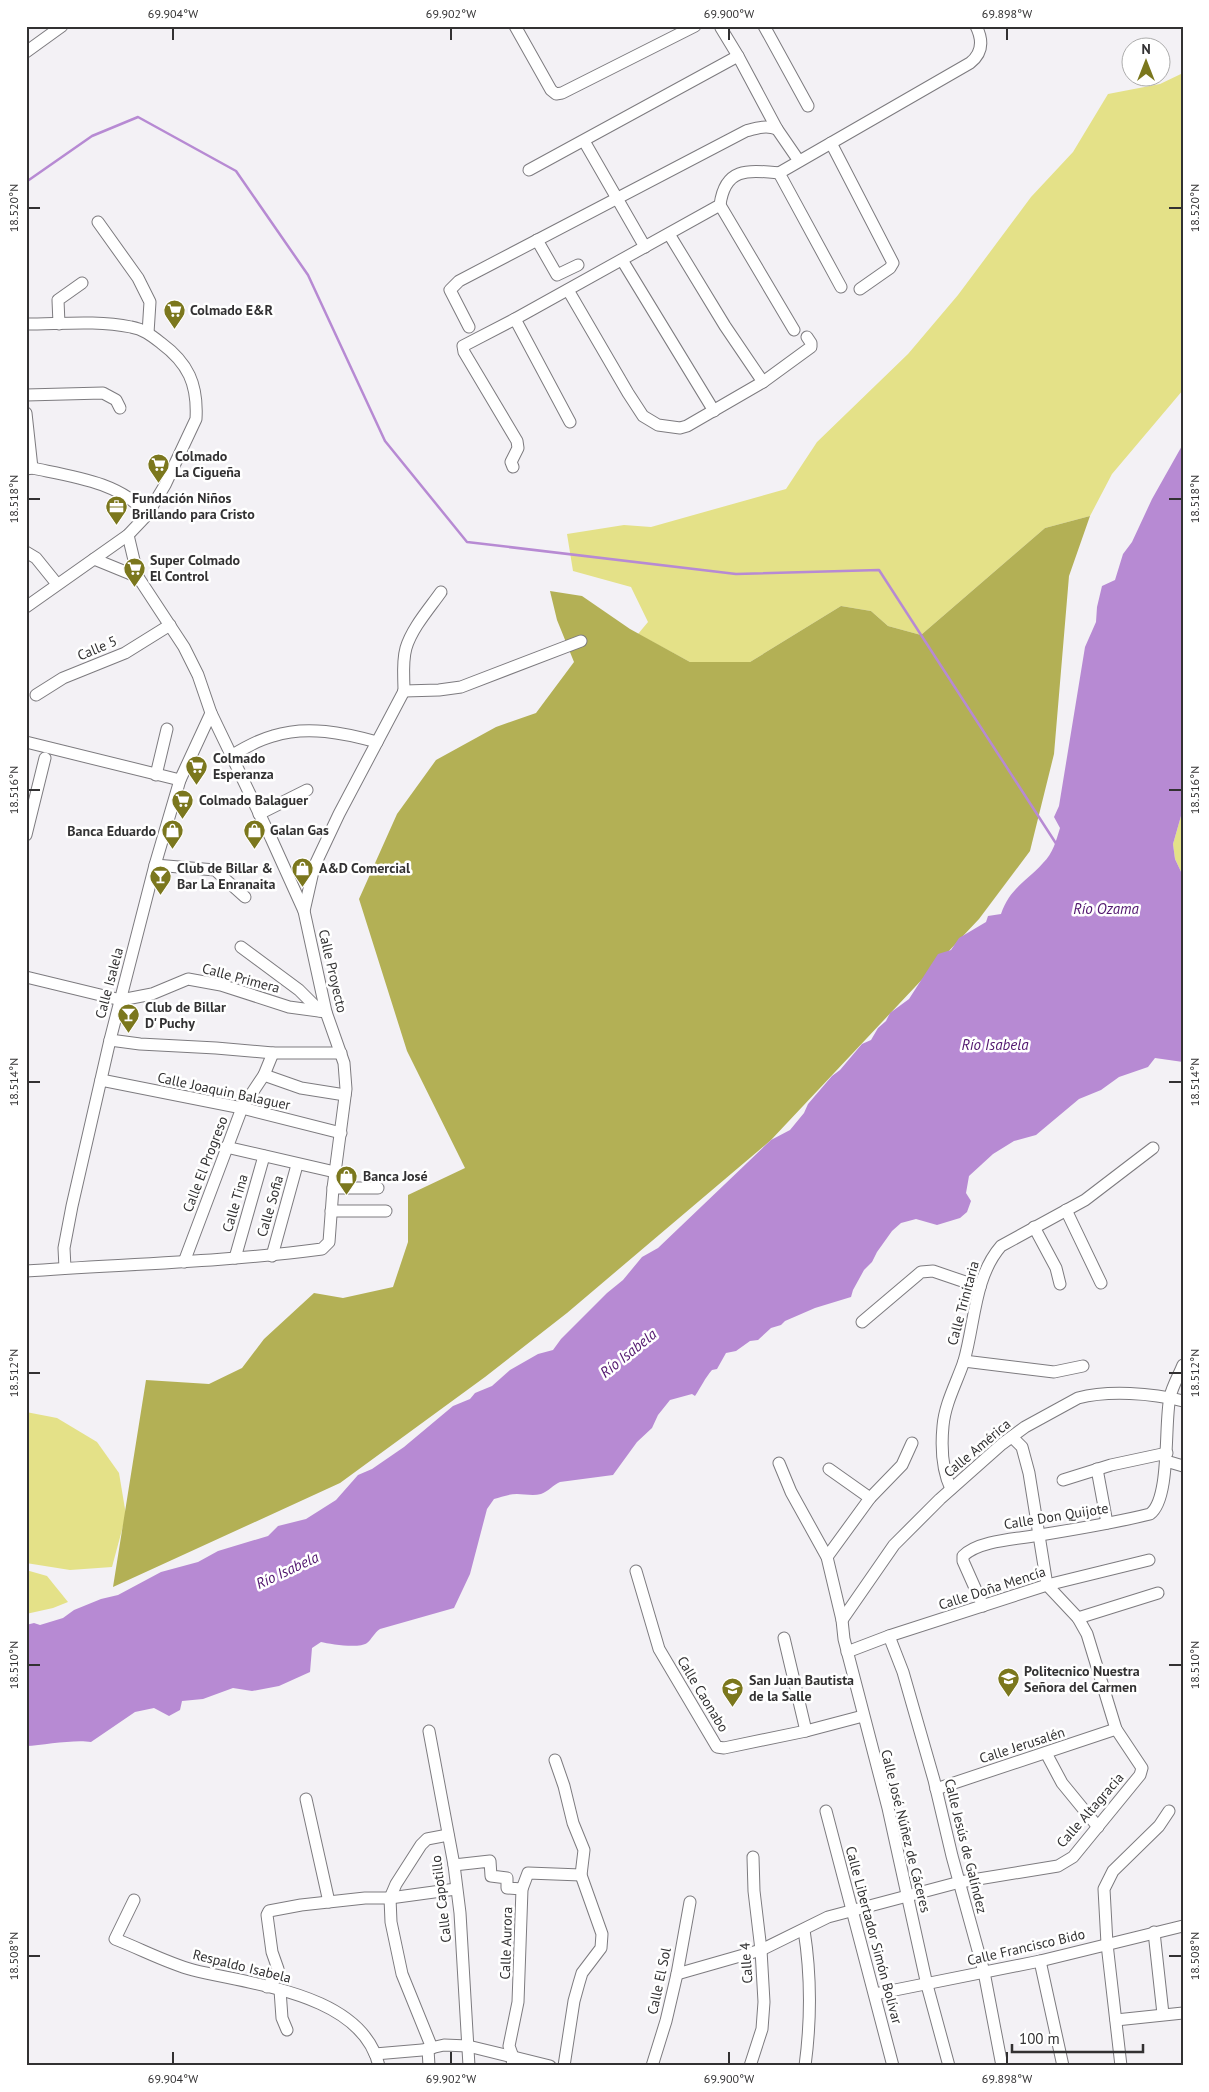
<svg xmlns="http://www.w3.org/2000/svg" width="1209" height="2092" font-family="'PT Sans',sans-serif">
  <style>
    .green { fill: #e4e188 }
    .forest { fill: #b3b055 }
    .water { fill: #b78ad3 }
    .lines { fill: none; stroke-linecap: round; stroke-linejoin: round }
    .stream { stroke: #b78ad3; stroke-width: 2.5 }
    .minor-casing { stroke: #7d7b7f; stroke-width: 13 }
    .minor { stroke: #fff; stroke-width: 11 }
    .ticks { fill: none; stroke: #323132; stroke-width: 2 }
    .labels { text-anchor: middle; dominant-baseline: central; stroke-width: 5; stroke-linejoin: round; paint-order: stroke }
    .poi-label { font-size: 14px; font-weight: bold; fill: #323132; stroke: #fff; text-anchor: start }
    .street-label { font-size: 14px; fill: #323132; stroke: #fff }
    .water-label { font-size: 15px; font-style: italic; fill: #51166e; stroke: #fff }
    .neatline { fill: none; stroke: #323132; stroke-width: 2 }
    .ticks-label { font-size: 12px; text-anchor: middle; fill: #323132 }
  </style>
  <rect width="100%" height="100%" fill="#f3f1f5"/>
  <g class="green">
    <path d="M1183 73V390L1112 474 1090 516 1045 528 921 635 888 626 871 611 841 606 750 662H690L638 634 648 622 631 587 573 571 567 534 624 525 651 527 786 489 817 442 908 354 958 295 1031 197 1073 152 1108 94 1160 84Z"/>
    <path d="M1183 809V876L1175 859 1173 844Z"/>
    <path d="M26 1412 57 1418 97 1442 119 1473 126 1515 112 1567 70 1570 26 1563Z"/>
    <path d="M26 1570 47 1576 68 1602 53 1608 26 1614Z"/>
  </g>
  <path class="forest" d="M1090 516 1069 576 1054 754 1030 851 979 919 771 1140 567 1313 485 1377 340 1483 113 1587 146 1380 209 1384 242 1368 264 1339 314 1293 343 1298 393 1287 408 1242V1195L465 1168 407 1051 359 899 397 814 436 760 496 727 536 713 574 662 557 620 550 591 582 596 630 629 690 662H750L841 606 871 611 888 626 921 635 1045 528Z"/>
  <path class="water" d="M1183 444V809L1173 844 1175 859 1183 876V1062L1155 1058 1148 1067 1119 1077 1101 1090 1079 1099 1036 1135 1014 1141 993 1154 969 1176 966 1193 971 1201 967 1212 960 1218 937 1225 916 1219 901 1223 892 1231 877 1252 872 1262 864 1270 853 1290 851 1297 815 1308 785 1321 781 1325 771 1328 758 1340 750 1341 736 1351 726 1353 717 1369 712 1370C705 1378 701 1387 695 1396L692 1394 670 1400 658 1415 652 1428 637 1442 613 1475 560 1482C553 1485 549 1491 541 1494 533 1496 524 1494 517 1494 509 1494 501 1497 494 1499L487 1509 470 1574 454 1608 380 1629C374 1633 372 1639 367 1643 359 1649 330 1644 321 1642L312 1648 310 1672 279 1686 252 1691 233 1688 203 1699 182 1701 180 1710 169 1716 154 1708 135 1712 91 1742C75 1739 44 1745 26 1746V1625L34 1623 40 1625 63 1618 74 1610 101 1599 118 1595 161 1572 198 1562 218 1551 268 1536 278 1526 306 1519 336 1500 358 1475 372 1469 404 1447 453 1406 470 1399 475 1393 492 1386 510 1370 538 1354 553 1350 561 1339 607 1293 623 1280 642 1257 658 1248 771 1140 790 1130 804 1113 808 1104 832 1076 840 1070 862 1044 871 1040 878 1028 886 1021 890 1013 909 999 938 954 951 950 959 938 986 922 988 916 1001 914C1010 888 1026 882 1043 863 1053 853 1056 841 1060 828L1054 817 1059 806 1085 647 1096 622 1097 607 1102 586 1115 580 1123 554 1132 542 1152 499Z"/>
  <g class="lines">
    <path class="stream" d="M26 182 92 136 138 117 236 171 308 275 385 441 467 542 736 574 879 570 1057 845"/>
    <defs>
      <g id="minor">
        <path d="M515 26 551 90 556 94 562 93 695 26"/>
        <path d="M764 26 808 106"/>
        <path d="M721 28 738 56 777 129 799 161"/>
        <path d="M26 52 62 26"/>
        <path d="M584 141 645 247"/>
        <path d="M831 143 893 263 890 268 860 289"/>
        <path d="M529 170 738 56"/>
        <path d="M720 205 794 330"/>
        <path d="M98 222 138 278 150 302 148 333"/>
        <path d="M537 240 557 275 578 265"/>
        <path d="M622 260 714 411"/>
        <path d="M841 287 779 173 970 63C983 53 983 40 976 26"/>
        <path d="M568 290 628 393 643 416 658 425 680 428 687 426 763 382 725 326 669 234"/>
        <path d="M515 319 570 422"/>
        <path d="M26 324C60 324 97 320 131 327 143 329 151 335 161 343 188 363 198 384 196 419L165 485 147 515 128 535 26 607"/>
        <path d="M59 324 58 300 82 283"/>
        <path d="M469 327 450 290 459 281 746 131C757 128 766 125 777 129"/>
        <path d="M763 382 811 347V343L807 337"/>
        <path d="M26 395 103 393 116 400 120 408"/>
        <path d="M26 413 32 468"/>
        <path d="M513 467 511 462 518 448 517 441 464 352 463 346 515 319 720 205C725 167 748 170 779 173"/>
        <path d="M26 469 32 468C70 476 122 482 147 515"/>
        <path d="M26 552 36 558 57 584"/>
        <path d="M94 559 138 577"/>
        <path d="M404 691 439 690 461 687 581 641"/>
        <path d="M404 691C404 677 402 662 406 648 412 628 429 609 441 592"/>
        <path d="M36 695 63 678 125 653 170 625"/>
        <path d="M26 742 180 780"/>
        <path d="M231 756C244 748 258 740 273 736 307 725 344 733 377 742"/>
        <path d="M156 775 167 729"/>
        <path d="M259 814 307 790"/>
        <path d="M26 835 45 758"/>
        <path d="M155 865 215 870 245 897"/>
        <path d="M304 911 314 867 339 814 404 691"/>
        <path d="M241 947 299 990 320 1011"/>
        <path d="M26 977 121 1000 152 994 188 979 221 985 289 1007 326 1012"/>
        <path d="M110 1040 140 1044 216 1048 273 1053H341"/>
        <path d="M264 1075 301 1088 345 1095"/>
        <path d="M101 1080 242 1108 341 1133"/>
        <path d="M226 1147 335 1172"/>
        <path d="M333 1188H378"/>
        <path d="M1066 1210 1101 1283"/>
        <path d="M331 1211H386"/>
        <path d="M1034 1227 1056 1268 1060 1284"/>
        <path d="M272 1256 297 1165"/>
        <path d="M235 1258 264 1156"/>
        <path d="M184 1262 242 1108 264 1075 273 1053"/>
        <path d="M65 1268 64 1248 72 1206 110 1040 155 865 180 780 211 713"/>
        <path d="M26 1271C125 1264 224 1262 322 1249L329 1242 333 1188 346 1089 344 1063 326 1012 304 911 271 838 211 713 198 675 184 647 138 577 128 535"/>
        <path d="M862 1322 921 1272 933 1271 980 1287"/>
        <path d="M964 1361 1054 1372 1083 1366"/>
        <path d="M1166 1461 1183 1466"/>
        <path d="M779 1463 791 1492 827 1557 842 1620 844 1639 888 1808 927 1985 949 2066"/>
        <path d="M829 1469 870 1498"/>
        <path d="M1097 1469 1107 1523"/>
        <path d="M1063 1480 1111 1465 1167 1453"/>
        <path d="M951 1489C942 1470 941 1447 943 1426 945 1403 957 1382 964 1361 975 1323 974 1277 1001 1246L1085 1200 1153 1148"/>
        <path d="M827 1557 870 1498 902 1465 912 1443"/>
        <path d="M636 1571 659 1649 717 1747 724 1748 806 1731 863 1716"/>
        <path d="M983 1606 963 1561V1556C979 1540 1018 1539 1040 1535 1077 1529 1114 1523 1150 1514 1171 1499 1164 1423 1170 1397 1172 1387 1179 1375 1183 1365"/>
        <path d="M1078 1618 1158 1593"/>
        <path d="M842 1620 894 1545 940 1499 1002 1444 1025 1427 1078 1398C1108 1390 1152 1393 1183 1401"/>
        <path d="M889 1636 903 1672 934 1780 952 1856 984 1972 1002 2066"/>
        <path d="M784 1638 806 1731"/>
        <path d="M847 1652 889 1636 1047 1585 1149 1560"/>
        <path d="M429 1731 454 1865 460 1913 469 2066"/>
        <path d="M1046 1753 1062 1783 1098 1827"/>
        <path d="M555 1760 564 1786 573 1823 584 1850 581 1875 602 1934 601 1948 582 1973 579 1983 574 2001 564 2066"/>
        <path d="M936 1789 1116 1729"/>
        <path d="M306 1799 329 1902"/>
        <path d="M826 1811 893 2066"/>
        <path d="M454 1865 490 1861 491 1876 507 1878V1888L522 1889"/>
        <path d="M134 1900 115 1939C141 1949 167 1963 193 1970 252 1985 362 1993 379 2066"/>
        <path d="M804 1930C811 1974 811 2021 805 2066"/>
        <path d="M1154 1932 1163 2014"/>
        <path d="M1040 1961 1063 2066"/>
        <path d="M677 1974 761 1950 828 1917 960 1882 1058 1866 1073 1857 1140 1775 1142 1768 1116 1729 1087 1634 1078 1618 1047 1585 1029 1473 1022 1447 1012 1437"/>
        <path d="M267 1987 275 1979 278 1969 272 1952 267 1915 269 1911 301 1905 365 1898H390L456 1889"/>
        <path d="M280 1990 282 2018 287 2030"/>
        <path d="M875 1994 1040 1961 1183 1926"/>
        <path d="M1116 2020 1183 2013"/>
        <path d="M432 2048 402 1974 391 1922 390 1898 396 1884 421 1845 427 1839 448 1835"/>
        <path d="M428 2049 429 2066"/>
        <path d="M375 2054 422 2050 444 2045 468 2046 550 2066"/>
        <path d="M512 2066 513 2057 509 2046 518 2002 522 1889 528 1873 581 1875"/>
        <path d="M652 2066 666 2021 677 1974 690 1902"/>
        <path d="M750 2066 762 2029 764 2002 761 1950 754 1891 753 1857"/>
        <path d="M1121 2066 1107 1944 1104 1889 1113 1871 1159 1826 1169 1811"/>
      </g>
    </defs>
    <use href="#minor" class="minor-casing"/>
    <use href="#minor" class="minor"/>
  </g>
  <path class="ticks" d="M173 28V40M451 28V40M729 28V40M1007 28V40M28 208H40M1169 208H1182M28 499H40M1169 499H1182M28 790H40M1169 790H1182M28 1082H40M1169 1082H1182M28 1373H40M1169 1373H1182M28 1665H40M1169 1665H1182M28 1956H40M1169 1956H1182M173 2052V2064M451 2052V2064M729 2052V2064M1007 2052V2064"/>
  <defs>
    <symbol id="supermarket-pin" viewBox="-11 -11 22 30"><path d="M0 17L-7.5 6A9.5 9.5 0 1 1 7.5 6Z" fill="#7b771d" stroke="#fff"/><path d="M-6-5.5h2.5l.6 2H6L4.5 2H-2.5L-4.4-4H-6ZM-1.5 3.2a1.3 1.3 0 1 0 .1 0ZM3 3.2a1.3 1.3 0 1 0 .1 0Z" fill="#fff"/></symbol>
    <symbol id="office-pin" viewBox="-11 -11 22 30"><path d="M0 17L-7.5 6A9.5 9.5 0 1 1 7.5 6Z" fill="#7b771d" stroke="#fff"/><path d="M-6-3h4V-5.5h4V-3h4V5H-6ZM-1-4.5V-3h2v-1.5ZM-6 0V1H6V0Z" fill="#fff"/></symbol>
    <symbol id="shop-pin" viewBox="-11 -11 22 30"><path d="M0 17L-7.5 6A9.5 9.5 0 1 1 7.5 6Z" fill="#7b771d" stroke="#fff"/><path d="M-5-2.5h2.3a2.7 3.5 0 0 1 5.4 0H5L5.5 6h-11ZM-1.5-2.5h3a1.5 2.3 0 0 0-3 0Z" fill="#fff"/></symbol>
    <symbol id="bar-pin" viewBox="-11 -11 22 30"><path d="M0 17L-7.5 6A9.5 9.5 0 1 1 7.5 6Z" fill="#7b771d" stroke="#fff"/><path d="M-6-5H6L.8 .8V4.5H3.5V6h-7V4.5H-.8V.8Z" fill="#fff"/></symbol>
    <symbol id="school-pin" viewBox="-11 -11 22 30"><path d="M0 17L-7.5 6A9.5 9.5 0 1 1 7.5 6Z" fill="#7b771d" stroke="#fff"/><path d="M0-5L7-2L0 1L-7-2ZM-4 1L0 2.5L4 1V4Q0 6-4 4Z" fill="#fff"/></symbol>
  </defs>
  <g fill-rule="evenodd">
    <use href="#supermarket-pin" x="162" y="298" width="25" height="34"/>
    <use href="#supermarket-pin" x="146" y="452" width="25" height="34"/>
    <use href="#office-pin" x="104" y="494" width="25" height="34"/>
    <use href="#supermarket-pin" x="122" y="556" width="25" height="34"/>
    <use href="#supermarket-pin" x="184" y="754" width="25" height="34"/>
    <use href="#supermarket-pin" x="170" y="788" width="25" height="34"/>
    <use href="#shop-pin" x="242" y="818" width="25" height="34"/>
    <use href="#shop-pin" x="160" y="818" width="25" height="34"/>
    <use href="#shop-pin" x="290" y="856" width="25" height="34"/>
    <use href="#bar-pin" x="148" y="864" width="25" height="34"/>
    <use href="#bar-pin" x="116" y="1002" width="25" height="34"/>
    <use href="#shop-pin" x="334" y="1164" width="25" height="34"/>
    <use href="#school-pin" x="996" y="1666" width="25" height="34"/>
    <use href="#school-pin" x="720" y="1676" width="25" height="34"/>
  </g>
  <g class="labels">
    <g class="poi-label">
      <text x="190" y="310">Colmado E&amp;R</text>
      <text x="175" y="456">Colmado<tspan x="175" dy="16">La Cigueña</tspan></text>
      <text x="132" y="498">Fundación Niños<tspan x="132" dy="16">Brillando para Cristo</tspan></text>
      <text x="150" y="560">Super Colmado<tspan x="150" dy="16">El Control</tspan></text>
      <text x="213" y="758">Colmado<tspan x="213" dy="16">Esperanza</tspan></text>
      <text x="199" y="800">Colmado Balaguer</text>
      <text x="270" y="830">Galan Gas</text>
      <text x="156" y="831" text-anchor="end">Banca Eduardo</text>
      <text x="177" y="868">Club de Billar &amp;<tspan x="177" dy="16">Bar La Enranaita</tspan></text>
      <text x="319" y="868">A&amp;D Comercial</text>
      <text x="145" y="1007">Club de Billar<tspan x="145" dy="16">D' Puchy</tspan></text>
      <text x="363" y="1176">Banca José</text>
      <text x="1024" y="1671">Politecnico Nuestra<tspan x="1024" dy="16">Señora del Carmen</tspan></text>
      <text x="749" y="1680">San Juan Bautista<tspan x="749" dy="16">de la Salle</tspan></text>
    </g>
    <g class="street-label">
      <text transform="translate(97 648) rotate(-23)">Calle 5</text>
      <text transform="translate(333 971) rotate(77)">Calle Proyecto</text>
      <text transform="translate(241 978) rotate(15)">Calle Primera</text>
      <text transform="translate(109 983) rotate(-75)">Calle Isalela</text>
      <text transform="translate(224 1091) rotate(12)">Calle Joaquin Balaguer</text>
      <text transform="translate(205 1164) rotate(-69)">Calle El Progreso</text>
      <text transform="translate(235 1203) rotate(-74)">Calle Tina</text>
      <text transform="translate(270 1206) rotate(-74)">Calle Sofia</text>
      <text transform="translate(963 1303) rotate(-75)">Calle Trinitaria</text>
      <text transform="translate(977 1448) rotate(-40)">Calle América</text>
      <text transform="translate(1056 1516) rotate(-9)">Calle Don Quijote</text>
      <text transform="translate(992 1588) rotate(-18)">Calle Doña Mencía</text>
      <text transform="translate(703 1694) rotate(59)">Calle Caonabo</text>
      <text transform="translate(1022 1745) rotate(-18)">Calle Jerusalén</text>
      <text transform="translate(1090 1810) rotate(-49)">Calle Altagracia</text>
      <text transform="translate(906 1831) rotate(76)">Calle José Núñez de Cáceres</text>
      <text transform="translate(966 1846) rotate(76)">Calle Jesús de Galíndez</text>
      <text transform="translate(441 1899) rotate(-97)">Calle Capotillo</text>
      <text transform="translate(874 1935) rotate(75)">Calle Libertador Simón Bolívar</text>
      <text transform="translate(506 1943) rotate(-88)">Calle Aurora</text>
      <text transform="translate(1026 1947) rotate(-13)">Calle Francisco Bido</text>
      <text transform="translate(746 1963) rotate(-94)">Calle 4</text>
      <text transform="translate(242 1966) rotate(14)">Respaldo Isabela</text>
      <text transform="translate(659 1981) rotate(-78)">Calle El Sol</text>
    </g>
    <g class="water-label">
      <text x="1106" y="908">Río Ozama</text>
      <text x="995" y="1044">Río Isabela</text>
      <text transform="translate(628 1353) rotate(-39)">Río Isabela</text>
      <text transform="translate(287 1570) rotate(-25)">Río Isabela</text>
    </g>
  </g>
  <rect width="1209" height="2092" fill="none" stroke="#ffffff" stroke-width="55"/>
  <g transform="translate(1146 62)"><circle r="24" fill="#ffffff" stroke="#adadad"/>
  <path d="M0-4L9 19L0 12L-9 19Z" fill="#7b771d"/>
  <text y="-8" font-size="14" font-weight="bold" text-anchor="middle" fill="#323132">N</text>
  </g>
  <path d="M1012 2044v8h131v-8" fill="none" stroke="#323132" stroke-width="2.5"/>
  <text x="1019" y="2044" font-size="15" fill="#323132" stroke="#ffffff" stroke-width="4" paint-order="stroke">100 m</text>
  <rect x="28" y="28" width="1154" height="2036" class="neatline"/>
  <g class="ticks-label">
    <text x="173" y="18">69.904°W</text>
    <text x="451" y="18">69.902°W</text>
    <text x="729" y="18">69.900°W</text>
    <text x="1007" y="18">69.898°W</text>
    <text transform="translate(14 208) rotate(-90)" y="4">18.520°N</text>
    <text transform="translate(1195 208) rotate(-90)" y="4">18.520°N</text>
    <text transform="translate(14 499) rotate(-90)" y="4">18.518°N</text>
    <text transform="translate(1195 499) rotate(-90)" y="4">18.518°N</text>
    <text transform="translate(14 790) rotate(-90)" y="4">18.516°N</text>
    <text transform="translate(1195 790) rotate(-90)" y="4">18.516°N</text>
    <text transform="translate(14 1082) rotate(-90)" y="4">18.514°N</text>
    <text transform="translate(1195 1082) rotate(-90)" y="4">18.514°N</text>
    <text transform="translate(14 1373) rotate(-90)" y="4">18.512°N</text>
    <text transform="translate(1195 1373) rotate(-90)" y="4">18.512°N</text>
    <text transform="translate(14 1665) rotate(-90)" y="4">18.510°N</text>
    <text transform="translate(1195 1665) rotate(-90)" y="4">18.510°N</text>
    <text transform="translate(14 1956) rotate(-90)" y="4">18.508°N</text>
    <text transform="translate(1195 1956) rotate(-90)" y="4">18.508°N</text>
    <text x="173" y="2083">69.904°W</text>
    <text x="451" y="2083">69.902°W</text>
    <text x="729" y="2083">69.900°W</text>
    <text x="1007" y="2083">69.898°W</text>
  </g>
</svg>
